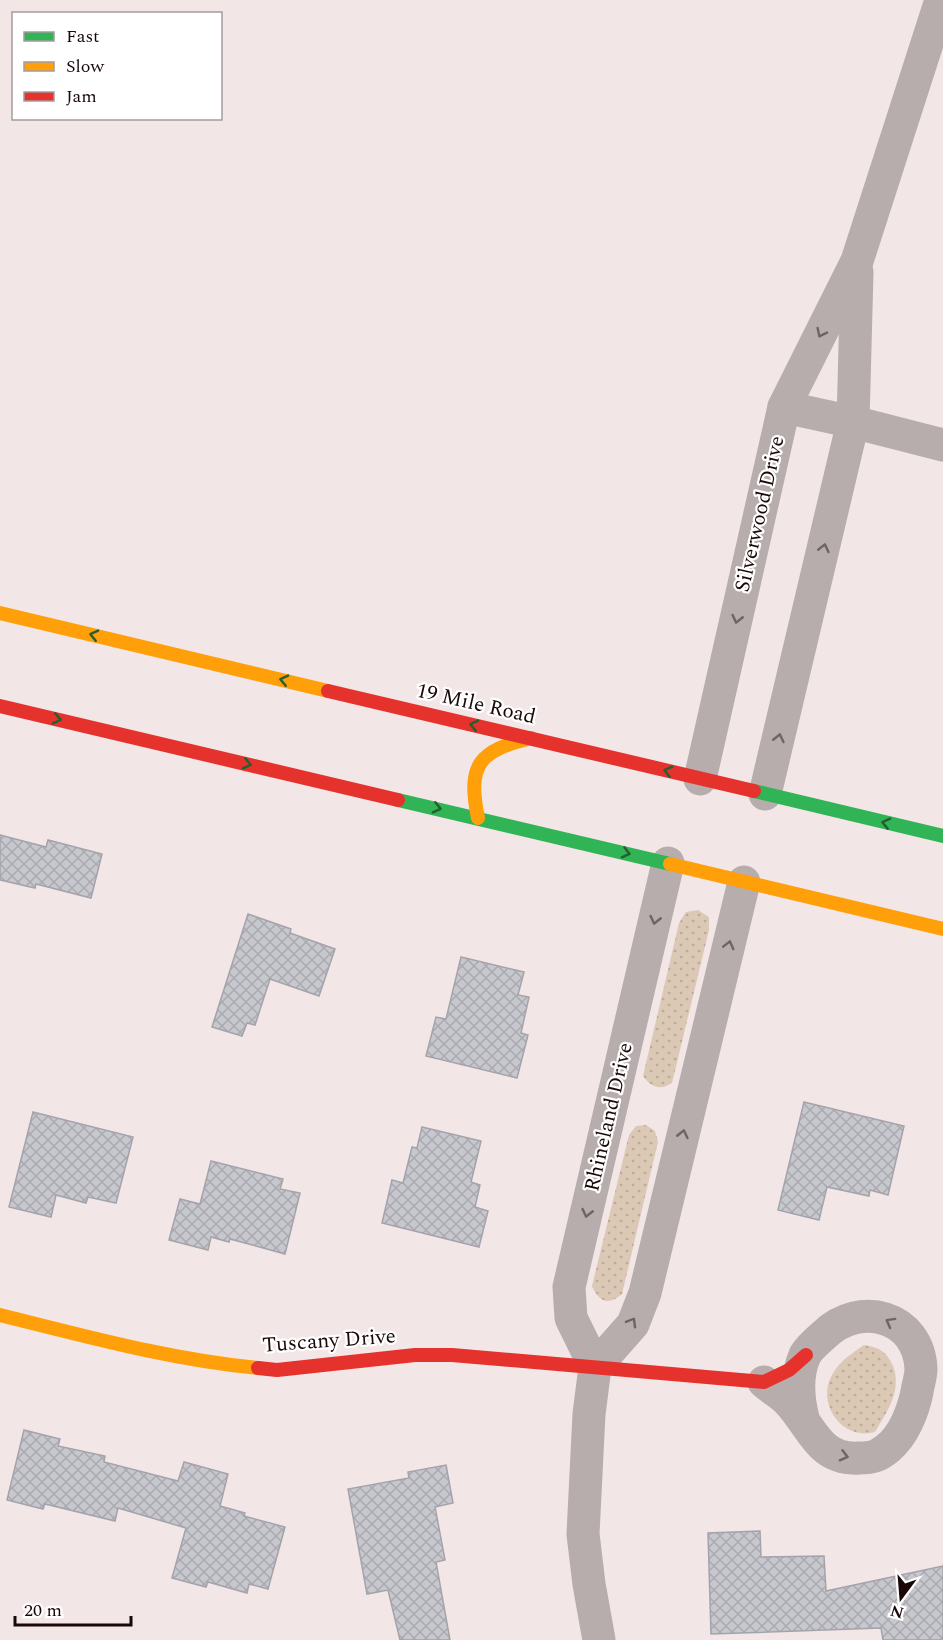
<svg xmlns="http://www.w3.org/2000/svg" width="943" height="1640" font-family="Spectral,serif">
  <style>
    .grass { fill: url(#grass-dots) }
    .building { fill: url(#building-cross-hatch); stroke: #a4a3ab; stroke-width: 1.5 }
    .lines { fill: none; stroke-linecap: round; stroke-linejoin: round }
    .street { stroke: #b7adad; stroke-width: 33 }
    .fast { stroke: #30b455; stroke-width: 14 }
    .slow { stroke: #ff9f0a; stroke-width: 14 }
    .jam { stroke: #e5322d; stroke-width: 14 }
    .oneway { stroke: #706363 }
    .oneway2 { stroke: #255e2f }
    .labels { text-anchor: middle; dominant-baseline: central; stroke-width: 4.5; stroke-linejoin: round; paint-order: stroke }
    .street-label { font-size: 21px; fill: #1a0809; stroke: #fff }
  </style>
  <defs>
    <pattern id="grass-dots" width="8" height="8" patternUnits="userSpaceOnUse" patternTransform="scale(1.5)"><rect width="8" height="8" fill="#dbc9b6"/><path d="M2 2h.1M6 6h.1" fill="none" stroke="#bbab9b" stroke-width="1.8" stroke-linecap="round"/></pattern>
    <pattern id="building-cross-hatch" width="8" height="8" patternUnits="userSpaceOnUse" patternTransform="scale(1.5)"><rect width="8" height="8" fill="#c7c7ce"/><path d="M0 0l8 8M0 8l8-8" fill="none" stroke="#aaa9b0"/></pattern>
  </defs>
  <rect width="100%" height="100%" fill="#f2e6e6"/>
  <g class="grass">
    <path d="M698 910 709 917V930L672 1083C660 1091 651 1087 643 1076L679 923 686 912Z"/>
    <path d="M646 1125 655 1131 658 1142 622 1294C608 1306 599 1302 592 1286L629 1135 636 1126Z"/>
    <path d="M864 1345C879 1347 887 1352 893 1366 902 1391 888 1410 875 1432 842 1441 817 1404 831 1377 838 1362 851 1354 864 1345Z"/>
  </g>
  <g class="building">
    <path d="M0 835 46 847 48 840 102 854 91 898 36 884 35 888 0 880Z"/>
    <path d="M248 914 291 929 290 933 335 949 319 996 270 979 255 1025 247 1023 242 1036 212 1027Z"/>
    <path d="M461 957 524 972 518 995 529 997 521 1033 528 1035 517 1078 426 1056 436 1017 446 1019Z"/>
    <path d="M804 1102 904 1126 888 1195 870 1190 869 1196 827 1187 819 1220 778 1210Z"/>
    <path d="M33 1112 133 1137 116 1203 88 1197 86 1203 56 1195 51 1217 9 1207Z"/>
    <path d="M422 1127 481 1141 471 1182 480 1185 475 1207 488 1211 479 1247 382 1223 392 1180 403 1183 412 1147 417 1148Z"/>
    <path d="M211 1161 283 1179 280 1189 300 1193 285 1254 230 1239 229 1242 211 1237 208 1250 169 1240 180 1199 200 1204Z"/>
    <path d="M24 1430 60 1439 58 1446 105 1456 104 1462 178 1481 184 1462 228 1474 220 1506 245 1513 244 1516 285 1527 268 1589 249 1584 247 1593 208 1582 206 1587 172 1578 186 1528 118 1508 115 1521 45 1504 43 1509 7 1500Z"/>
    <path d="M446 1465 453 1503 435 1507 445 1560 436 1562 450 1640H400L388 1590 367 1594 348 1489 409 1478 408 1472Z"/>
    <path d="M760 1531 761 1557 824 1556 826 1591 943 1566V1640H883L881 1628 711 1634 708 1533Z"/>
  </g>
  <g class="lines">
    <g class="street">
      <path d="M784 407 853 422 943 445"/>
      <path d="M700 779 784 407 857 261 941 0"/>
      <path d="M765 794 853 422 857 272"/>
      <path d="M595 1367 633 1324 645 1293 744 882"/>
      <path d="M764 1382C771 1388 779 1393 786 1399 811 1423 817 1461 859 1458 873 1458 878 1456 888 1448 904 1435 913 1411 917 1392 918 1385 921 1376 921 1369 919 1316 860 1300 824 1335 817 1341 809 1348 805 1355 796 1375 798 1398 803 1418"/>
      <path d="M599 1640 589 1584 583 1534 589 1414 595 1367 571 1318 569 1287 668 863"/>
    </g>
    <g class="fast">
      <path d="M754 791 943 836"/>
      <path d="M398 800 670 864"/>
    </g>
    <g class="slow">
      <path d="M0 613 328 691"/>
      <path d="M478 818C467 764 479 751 531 738"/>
      <path d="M670 864 943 929"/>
      <path d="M0 1315C85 1336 171 1360 258 1368"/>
    </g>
    <g class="jam">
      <path d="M328 691 754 791"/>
      <path d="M0 706 398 800"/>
      <path d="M258 1368 277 1370 415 1355H452L764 1382 789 1370 806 1355"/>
    </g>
  </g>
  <defs><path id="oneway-chevron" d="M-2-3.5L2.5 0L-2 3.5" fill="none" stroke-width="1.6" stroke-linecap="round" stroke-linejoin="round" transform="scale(1.5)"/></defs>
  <g class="oneway">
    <use href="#oneway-chevron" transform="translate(821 333) rotate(116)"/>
    <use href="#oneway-chevron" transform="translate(824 548) rotate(-77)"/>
    <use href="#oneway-chevron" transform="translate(737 619) rotate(103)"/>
    <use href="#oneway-chevron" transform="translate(779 738) rotate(-77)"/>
    <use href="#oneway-chevron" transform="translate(655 920) rotate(103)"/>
    <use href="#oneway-chevron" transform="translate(729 945) rotate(-76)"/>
    <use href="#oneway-chevron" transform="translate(683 1134) rotate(-77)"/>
    <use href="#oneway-chevron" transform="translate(587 1213) rotate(103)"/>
    <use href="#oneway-chevron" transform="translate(632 1322) rotate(-60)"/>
    <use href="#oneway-chevron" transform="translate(890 1322) rotate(-151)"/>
    <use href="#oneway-chevron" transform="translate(844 1456) rotate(15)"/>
  </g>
  <g class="oneway2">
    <use href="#oneway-chevron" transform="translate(94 635) rotate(-167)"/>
    <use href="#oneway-chevron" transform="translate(284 680) rotate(-167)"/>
    <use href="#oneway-chevron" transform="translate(57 719) rotate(13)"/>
    <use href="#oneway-chevron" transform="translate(474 725) rotate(-167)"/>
    <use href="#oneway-chevron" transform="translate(247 764) rotate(13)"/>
    <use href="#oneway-chevron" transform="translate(668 771) rotate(-166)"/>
    <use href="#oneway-chevron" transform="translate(437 808) rotate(13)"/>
    <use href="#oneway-chevron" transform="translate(886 823) rotate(-167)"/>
    <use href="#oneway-chevron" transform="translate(626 853) rotate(14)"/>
  </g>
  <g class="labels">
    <g class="street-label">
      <text transform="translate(760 514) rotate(-77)">Silverwood Drive</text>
      <text transform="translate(476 704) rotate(13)">19 Mile Road</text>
      <text transform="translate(609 1117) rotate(-77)">Rhineland Drive</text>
      <text transform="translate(329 1341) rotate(-4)">Tuscany Drive</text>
    </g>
  </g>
  <rect x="12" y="12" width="210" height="108" fill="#ffffff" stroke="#a39c9d" stroke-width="1.5"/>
  <rect x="24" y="32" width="30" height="9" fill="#30b455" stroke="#a39c9d" stroke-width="1.5"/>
  <text x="66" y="42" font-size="18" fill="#1a0809">Fast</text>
  <rect x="24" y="62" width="30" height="9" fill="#ff9f0a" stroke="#a39c9d" stroke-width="1.5"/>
  <text x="66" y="72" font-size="18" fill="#1a0809">Slow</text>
  <rect x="24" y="92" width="30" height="9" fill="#e5322d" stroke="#a39c9d" stroke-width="1.5"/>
  <text x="66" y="102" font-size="18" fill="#1a0809">Jam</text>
  <g transform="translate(901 1598) rotate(196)" stroke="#ffffff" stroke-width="4.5" paint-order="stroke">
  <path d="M0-4.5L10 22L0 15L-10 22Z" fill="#1a0809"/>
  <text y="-9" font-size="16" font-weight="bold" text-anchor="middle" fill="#1a0809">N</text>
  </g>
  <path d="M15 1616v9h116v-9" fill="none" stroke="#1a0809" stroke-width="3"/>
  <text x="24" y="1616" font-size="18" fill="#1a0809" stroke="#ffffff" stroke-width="4.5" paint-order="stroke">20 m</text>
</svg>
